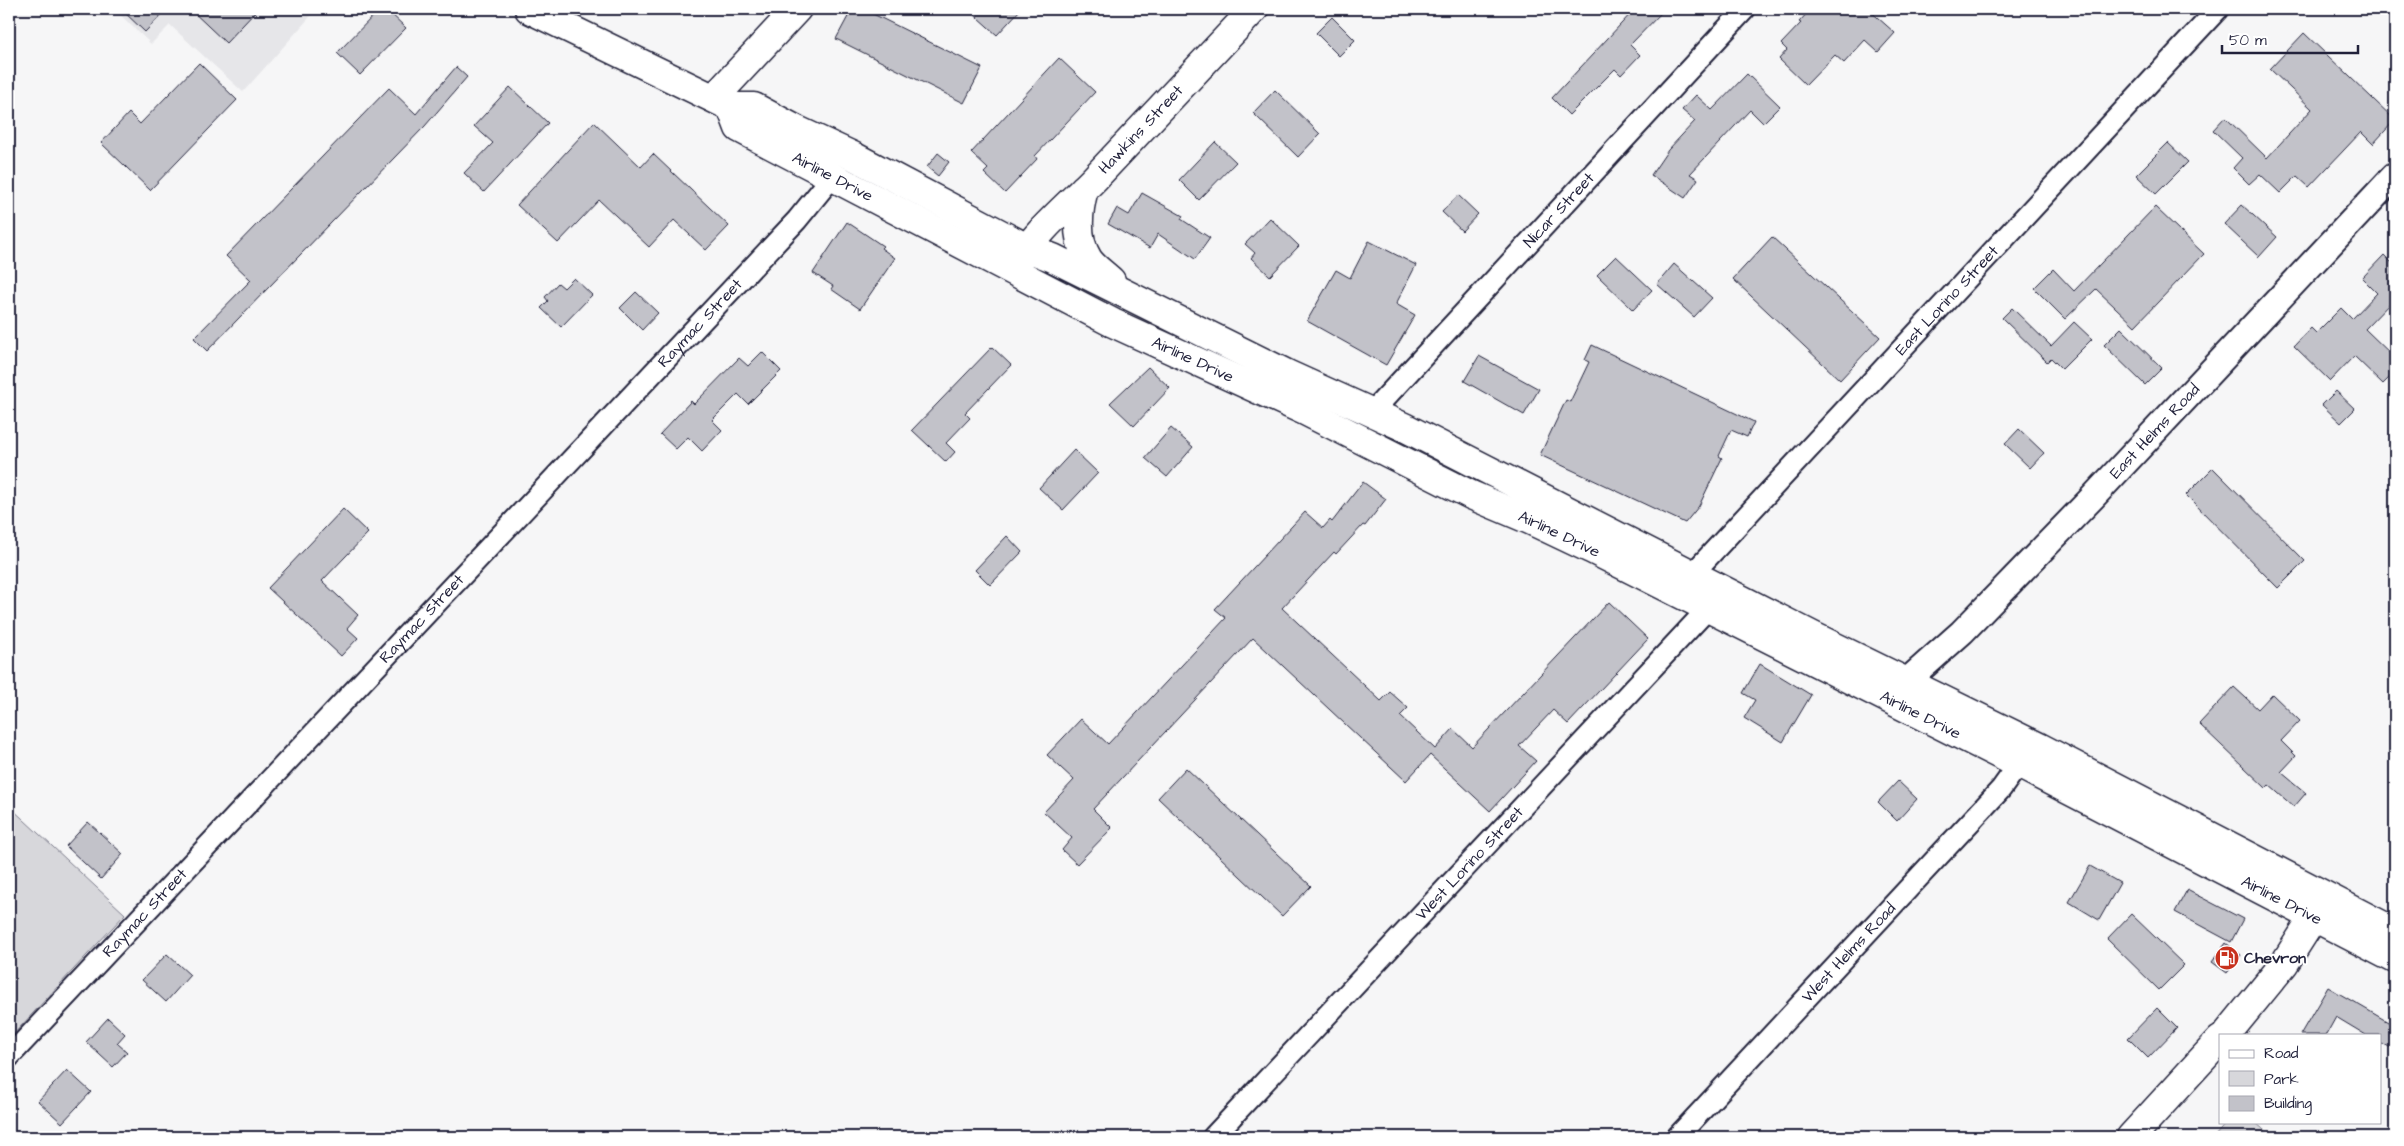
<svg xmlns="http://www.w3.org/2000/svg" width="2404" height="1146" font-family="'Architects Daughter',sans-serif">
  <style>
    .built { fill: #e6e6e9 }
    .green { fill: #d7d7db; stroke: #7c7c8b }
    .building { fill: #c2c2c9; stroke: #22223b }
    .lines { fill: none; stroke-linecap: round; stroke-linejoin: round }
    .minor-casing { stroke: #22223b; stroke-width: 24 }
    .tertiary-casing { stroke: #22223b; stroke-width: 29 }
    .secondary-casing { stroke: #22223b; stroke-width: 31 }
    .minor { stroke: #fff; stroke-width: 20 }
    .tertiary { stroke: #fff; stroke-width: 25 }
    .secondary { stroke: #fff; stroke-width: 28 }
    .labels { text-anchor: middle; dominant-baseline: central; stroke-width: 4; stroke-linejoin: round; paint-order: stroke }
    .street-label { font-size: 16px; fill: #22223b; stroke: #fff }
    .poi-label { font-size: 16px; font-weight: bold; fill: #22223b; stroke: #fff; text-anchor: start }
  </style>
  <rect width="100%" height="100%" fill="#f6f6f7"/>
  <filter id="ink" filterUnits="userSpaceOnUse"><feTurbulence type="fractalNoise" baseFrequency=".02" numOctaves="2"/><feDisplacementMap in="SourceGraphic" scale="10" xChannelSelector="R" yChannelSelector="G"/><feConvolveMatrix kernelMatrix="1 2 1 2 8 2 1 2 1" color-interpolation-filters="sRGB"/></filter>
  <g filter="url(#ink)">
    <path class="built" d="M114 9H317L243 92 170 25 151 44Z"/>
    <g class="green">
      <path d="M9 806 125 914 9 1039Z"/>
      <path d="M2227 1122H2255L2272 1137H2214Z"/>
    </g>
    <g class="building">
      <path d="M121 9H167L145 32Z"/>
      <path d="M190 9H258L226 43Z"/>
      <path d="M380 9H386L406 28 360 75 337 53Z"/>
      <path d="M852 9H863L982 68 964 103 836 39Z"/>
      <path d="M968 9H1021L997 35Z"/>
      <path d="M1635 9H1665L1630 45 1640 55 1621 75 1615 69 1569 115 1552 98Z"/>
      <path d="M1811 9H1868L1895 33 1878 52 1865 40 1844 63 1835 55 1806 85 1779 59 1787 50 1781 44 1801 23 1799 22Z"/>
      <path d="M1332 17 1355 40 1339 56 1316 33Z"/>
      <path d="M2304 33 2395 120 2373 144 2361 132 2309 187 2297 176 2280 193 2260 174 2249 184 2233 168 2242 158 2213 130 2225 117 2267 158 2312 109 2270 69Z"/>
      <path d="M1059 58 1095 92 1035 156 1037 159 1005 193 984 173 988 169 971 153Z"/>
      <path d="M199 63 237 100 150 190 101 143 129 113 140 124Z"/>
      <path d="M456 67 467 77 425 126 207 351 194 338 251 280 226 256 389 88 416 114Z"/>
      <path d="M1747 74 1780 106 1763 123 1750 110 1690 174 1698 179 1685 198 1651 175 1668 150 1695 121 1682 110 1696 95 1712 110Z"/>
      <path d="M510 87 548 123 484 192 464 173 493 143 474 126Z"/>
      <path d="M1275 90 1320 134 1298 157 1253 113Z"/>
      <path d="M594 122 641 167 653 154 729 226 706 250 674 220 649 247 599 200 558 243 517 205Z"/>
      <path d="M1215 142 1236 162 1199 200 1179 180Z"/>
      <path d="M2168 143 2188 162 2156 194 2136 175Z"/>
      <path d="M938 153 949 162 938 176 927 167Z"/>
      <path d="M1142 193 1183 216 1181 219 1210 238 1195 259 1158 234 1150 248 1108 224 1117 208 1129 215Z"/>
      <path d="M1458 195 1478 214 1462 231 1442 212Z"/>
      <path d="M2242 205 2277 237 2259 257 2224 224Z"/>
      <path d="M2155 207 2204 254 2135 326 2096 289 2065 319 2034 288 2053 269 2074 291Z"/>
      <path d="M1270 218 1299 246 1270 276 1251 258 1255 253 1245 244Z"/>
      <path d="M847 222 883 246 881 248 895 258 860 309 831 289 833 286 813 273Z"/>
      <path d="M1772 237 1880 337 1840 380 1733 279Z"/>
      <path d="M1369 241 1416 265 1396 304 1415 315 1386 365 1307 321 1336 270 1350 278Z"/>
      <path d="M2384 255 2395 266V298L2365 329 2395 358V372L2383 384 2354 356 2330 381 2294 346 2311 328 2316 333 2341 308 2352 319 2377 293 2362 278Z"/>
      <path d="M1616 256 1652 290 1633 310 1597 275Z"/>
      <path d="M1674 264 1712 298 1694 317 1657 284Z"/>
      <path d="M574 278 592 295 561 327 541 308 548 301 545 297 558 283 564 288Z"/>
      <path d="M636 292 658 313 642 330 620 308Z"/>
      <path d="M2012 308 2051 346 2074 322 2092 339 2062 369 2051 358 2047 362 2002 318Z"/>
      <path d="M2121 328 2162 368 2145 385 2104 345Z"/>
      <path d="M1592 345 1754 422 1747 437 1731 430 1719 456 1722 458 1699 506 1685 523 1540 455 1566 400 1570 402 1589 362 1585 360Z"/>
      <path d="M992 347 1011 365 965 413 970 418 946 443 955 452 946 462 912 430Z"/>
      <path d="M762 352 781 371 748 404 738 394 712 420 722 430 702 451 688 437 676 449 660 434 691 401 694 404 739 358 748 366Z"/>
      <path d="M1479 356 1539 389 1524 415 1464 381Z"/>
      <path d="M1148 367 1170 388 1134 426 1110 403Z"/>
      <path d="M2336 391 2355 409 2341 423 2322 405Z"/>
      <path d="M1171 428 1193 447 1167 477 1145 458Z"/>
      <path d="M2019 429 2044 453 2030 468 2005 444Z"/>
      <path d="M1074 450 1098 473 1063 510 1039 488Z"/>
      <path d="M2213 468 2305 561 2278 588 2186 495Z"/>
      <path d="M1363 482 1386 499 1365 526 1363 525 1336 554 1334 552 1282 608 1381 701 1390 692 1408 708 1400 716 1435 749 1453 729 1472 747 1609 602 1648 639 1568 724 1553 710 1519 746 1536 761 1490 811 1430 755 1406 781 1253 638 1093 809 1112 828 1077 864 1062 850 1072 838 1044 812 1074 780 1047 755 1081 719 1108 744 1226 618 1215 609 1305 512 1323 528 1330 520 1332 522Z"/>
      <path d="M343 509 368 533 322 581 358 615 347 628 358 638 341 656 268 588Z"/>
      <path d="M1007 536 1022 552 990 585 975 570Z"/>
      <path d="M1760 664 1811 695 1783 742 1744 718 1755 700 1743 693Z"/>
      <path d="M2234 687 2258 709 2272 694 2300 721 2281 741 2296 756 2281 772 2306 793 2294 807 2269 785 2266 788 2199 724Z"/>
      <path d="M1186 768 1311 886 1282 916 1158 798Z"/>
      <path d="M1898 781 1917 799 1897 821 1878 802Z"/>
      <path d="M88 822 123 854 101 879 66 846Z"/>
      <path d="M2090 866 2120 883 2099 920 2069 902Z"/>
      <path d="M2187 890 2243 919 2231 942 2175 912Z"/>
      <path d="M2131 914 2184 965 2159 990 2107 939Z"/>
      <path d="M2226 943 2241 955 2227 973 2212 962Z"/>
      <path d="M167 954 190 975 166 1002 142 980Z"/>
      <path d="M2328 987 2395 1026V1051L2380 1043V1035H2366L2336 1017 2326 1035H2300Z"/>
      <path d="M2157 1008 2177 1028 2148 1058 2128 1038Z"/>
      <path d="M108 1018 125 1034 117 1043 127 1052 113 1067 86 1042Z"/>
      <path d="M67 1070 91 1092 62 1123 38 1101Z"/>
    </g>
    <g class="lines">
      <defs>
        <g id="minor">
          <path id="s1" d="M1372 412 1745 9"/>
          <path id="s2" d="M1684 583 2218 9"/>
          <path id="s3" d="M9 1057 797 220 832 177"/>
          <path id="s4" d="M1213 1137 1718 598"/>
          <path id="s5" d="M1677 1137 2001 789 2019 764"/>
        </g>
        <g id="tertiary">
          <path id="s6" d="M1907 681 1962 632 2093 497 2395 175"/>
        </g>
        <g id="secondary">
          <path d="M529 9 731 107H754L797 130 855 157 1027 248 1053 258 1287 374 1404 427 1813 636 2039 747 2395 932"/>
          <path d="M714 98 797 9"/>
          <path id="s7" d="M731 107 739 128 1113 323 1305 411 1471 495 1530 520 1591 549 2028 769 2395 959"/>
          <path d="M1084 189C1078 211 1075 238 1088 259 1093 267 1104 274 1111 281"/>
          <path id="s8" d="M1018 262C1038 229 1069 205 1095 178 1148 122 1201 65 1254 9"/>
          <path d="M2226 1035 2284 964 2323 903"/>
          <path d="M2131 1137 2220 1040"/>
        </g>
      </defs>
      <use href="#minor" class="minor-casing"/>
      <use href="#tertiary" class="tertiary-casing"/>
      <use href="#secondary" class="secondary-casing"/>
      <use href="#minor" class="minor"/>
      <use href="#tertiary" class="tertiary"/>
      <use href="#secondary" class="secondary"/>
    </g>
  </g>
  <defs>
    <symbol id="fuel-disc" viewBox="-11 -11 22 22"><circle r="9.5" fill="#c8321e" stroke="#fff"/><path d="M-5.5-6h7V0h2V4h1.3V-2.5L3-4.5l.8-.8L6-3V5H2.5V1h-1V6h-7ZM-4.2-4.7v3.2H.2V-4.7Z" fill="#fff"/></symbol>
  </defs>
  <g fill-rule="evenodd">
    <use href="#fuel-disc" x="2213" y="944" width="28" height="28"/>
  </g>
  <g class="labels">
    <g class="street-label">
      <text stroke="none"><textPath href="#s8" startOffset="181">Hawkins Street</textPath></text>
      <text stroke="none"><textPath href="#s7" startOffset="128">Airline Drive</textPath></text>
      <text stroke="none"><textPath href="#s1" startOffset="275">Nicar Street</textPath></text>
      <text stroke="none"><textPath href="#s2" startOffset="386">East Lorino Street</textPath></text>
      <text stroke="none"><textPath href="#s3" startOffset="1008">Raymac Street</textPath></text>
      <text stroke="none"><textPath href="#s7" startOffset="532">Airline Drive</textPath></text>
      <text stroke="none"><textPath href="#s6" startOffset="352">East Helms Road</textPath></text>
      <text stroke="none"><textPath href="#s7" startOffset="938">Airline Drive</textPath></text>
      <text stroke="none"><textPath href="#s3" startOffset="602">Raymac Street</textPath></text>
      <text stroke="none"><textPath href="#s7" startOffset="1342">Airline Drive</textPath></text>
      <text stroke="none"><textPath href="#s4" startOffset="375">West Lorino Street</textPath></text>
      <text stroke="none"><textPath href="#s7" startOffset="1748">Airline Drive</textPath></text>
      <text stroke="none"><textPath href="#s3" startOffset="198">Raymac Street</textPath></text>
      <text stroke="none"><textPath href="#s5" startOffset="252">West Helms Road</textPath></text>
    </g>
    <g class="poi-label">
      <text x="2244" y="958">Chevron</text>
    </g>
  </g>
  <rect width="2404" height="1146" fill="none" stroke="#fff" stroke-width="30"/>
  <rect x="15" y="15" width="2374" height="1116" fill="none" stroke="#22223b" stroke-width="2" filter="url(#ink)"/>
  <rect x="2219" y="1034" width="162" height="90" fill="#ffffff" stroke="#a7a7b1"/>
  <rect x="2229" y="1050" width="25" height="8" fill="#ffffff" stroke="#a7a7b1"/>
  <text x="2264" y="1058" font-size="15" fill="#22223b">Road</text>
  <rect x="2229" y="1071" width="25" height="15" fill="#d7d7db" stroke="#a7a7b1"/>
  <text x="2264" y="1084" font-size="15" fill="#22223b">Park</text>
  <rect x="2229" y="1096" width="25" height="15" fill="#c2c2c9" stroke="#a7a7b1"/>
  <text x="2264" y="1108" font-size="15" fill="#22223b">Building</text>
  <path d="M2222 45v8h136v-8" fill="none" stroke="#22223b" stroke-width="2.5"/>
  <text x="2229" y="45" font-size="15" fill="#22223b" stroke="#ffffff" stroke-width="4" paint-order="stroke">50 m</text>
</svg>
